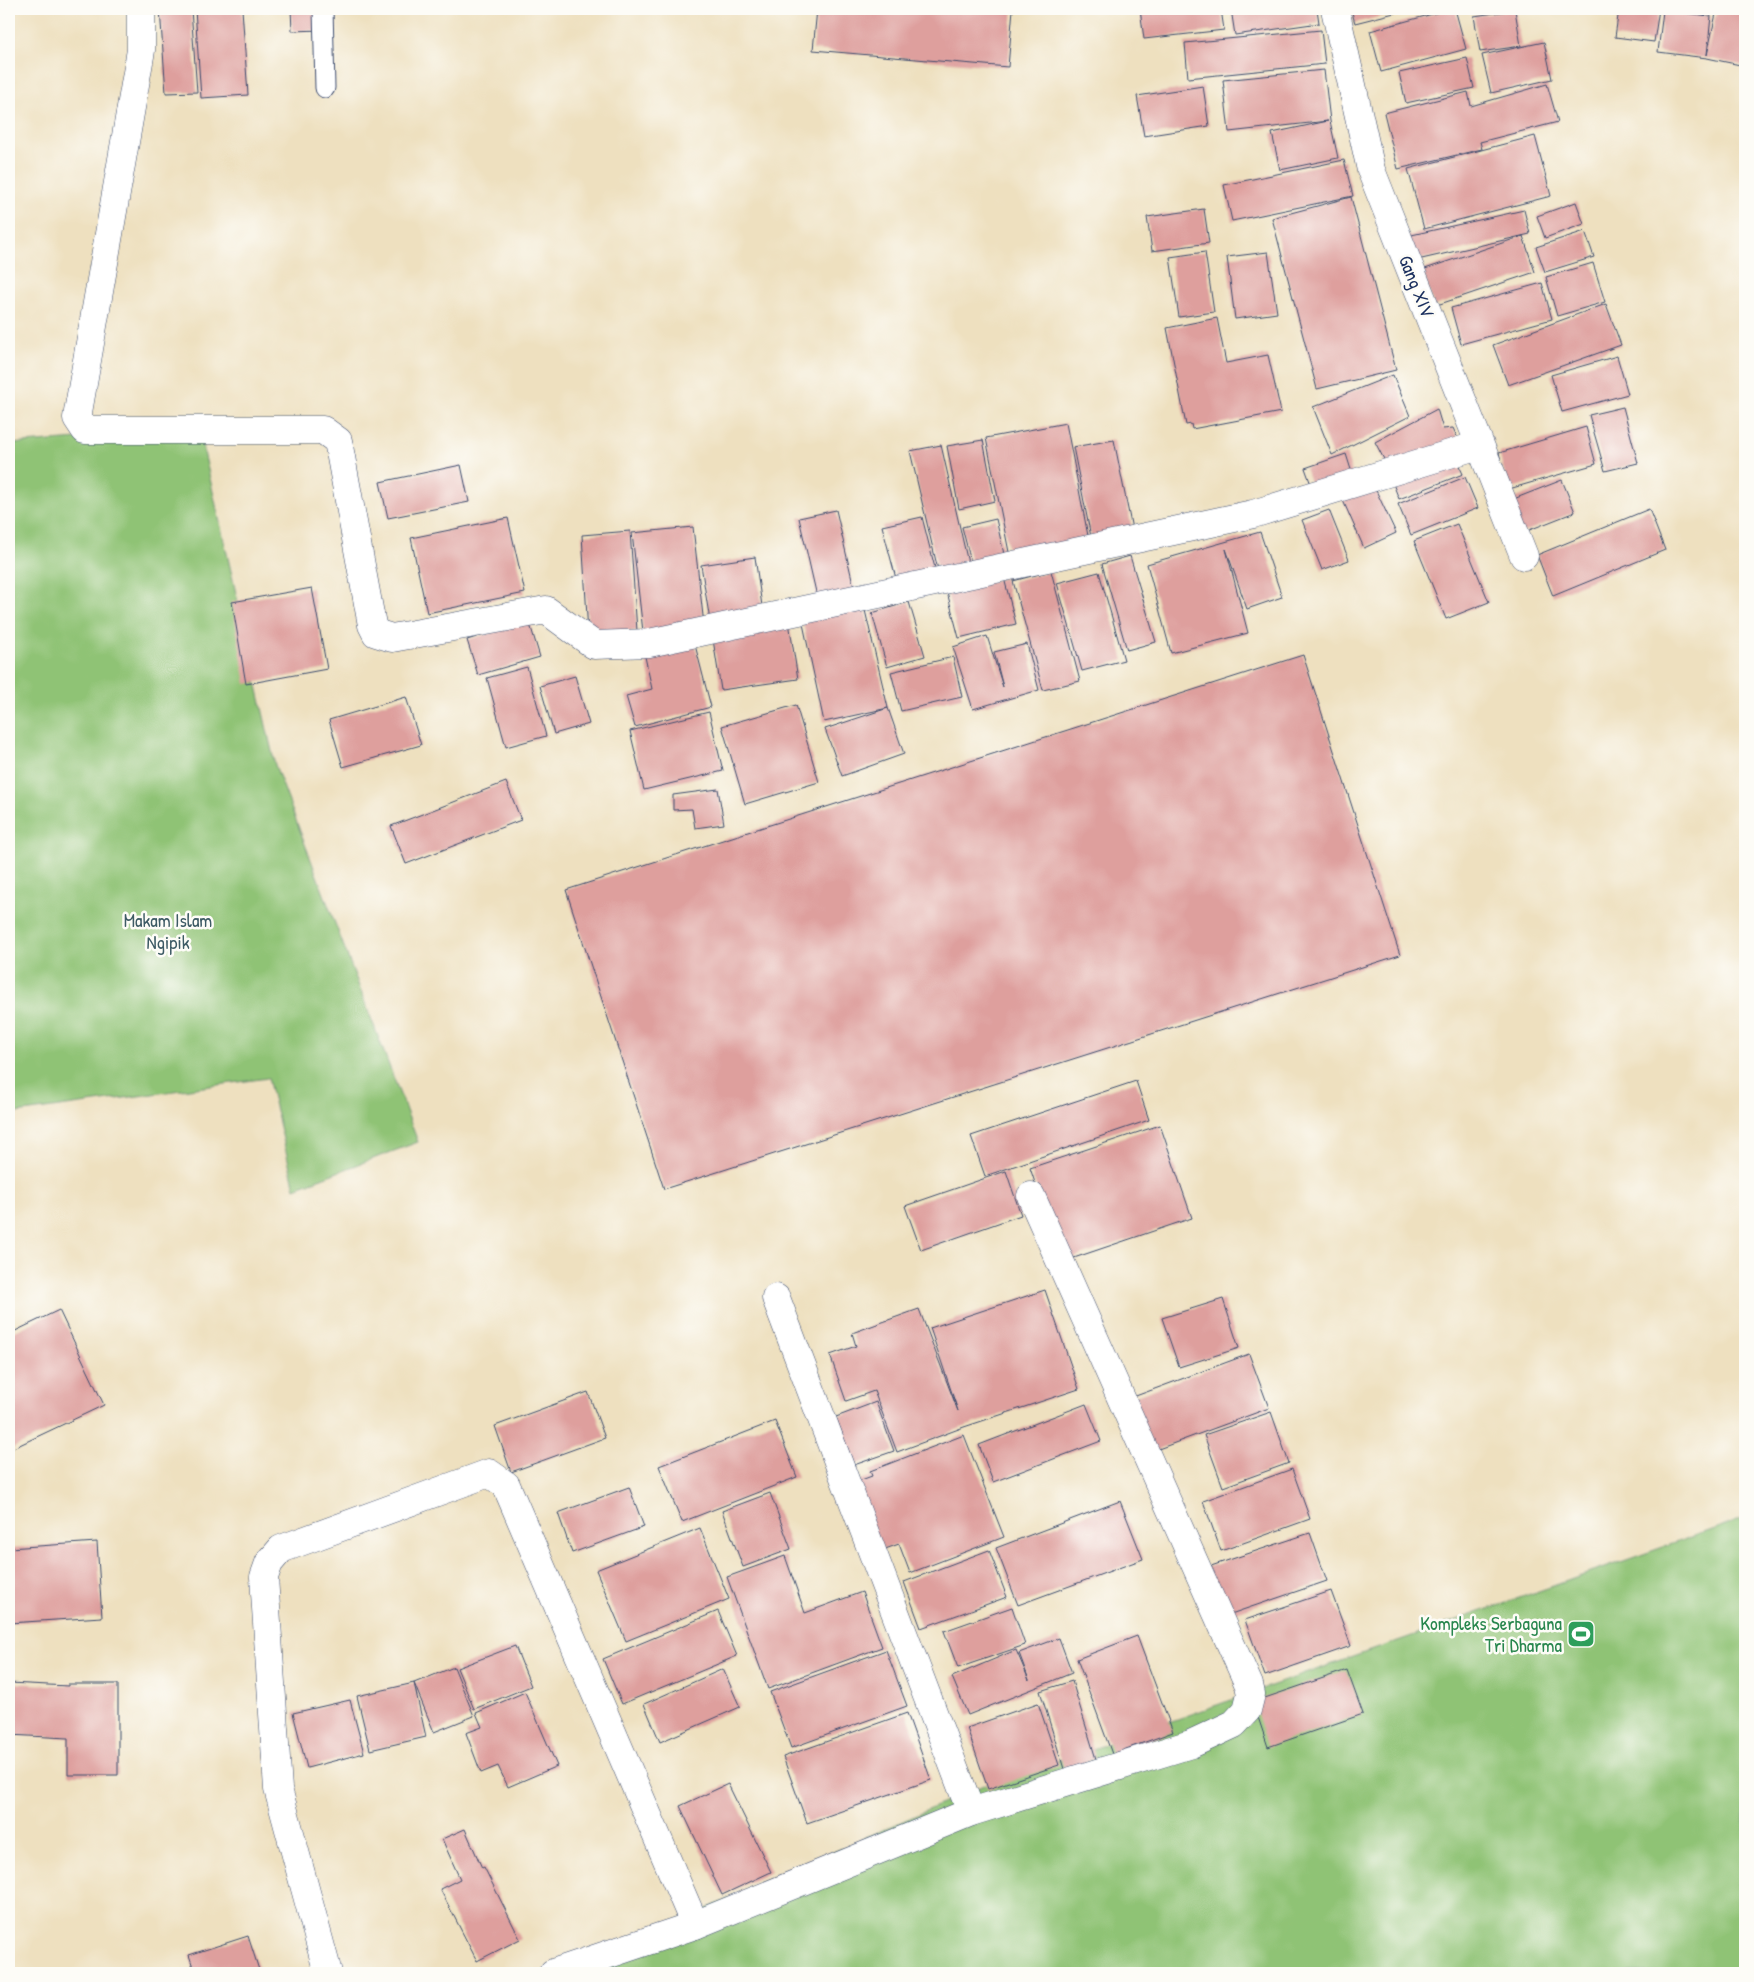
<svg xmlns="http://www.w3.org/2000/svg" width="1754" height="1982" font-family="'Patrick Hand',sans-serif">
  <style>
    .green { fill: #8fc374; stroke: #557969 }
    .building { fill: #de9f9d }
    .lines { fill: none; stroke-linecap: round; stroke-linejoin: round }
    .lane-casing { stroke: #3b4a6d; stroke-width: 21 }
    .street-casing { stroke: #3b4a6d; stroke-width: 29 }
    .lane { stroke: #fff; stroke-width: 19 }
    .street { stroke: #fff; stroke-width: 28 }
    .labels { text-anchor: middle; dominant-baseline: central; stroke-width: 5; stroke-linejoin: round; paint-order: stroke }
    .street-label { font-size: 19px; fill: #1b2f5e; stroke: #fdfcf7 }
    .park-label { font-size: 19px; fill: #3e5b65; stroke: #fdfcf7 }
    .leisure-label { font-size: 19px; fill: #27864d; stroke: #fdfcf7; text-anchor: end }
  </style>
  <rect width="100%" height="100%" fill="#fdfcf7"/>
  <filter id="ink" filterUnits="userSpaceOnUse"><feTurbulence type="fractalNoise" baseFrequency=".02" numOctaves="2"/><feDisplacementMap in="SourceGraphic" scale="10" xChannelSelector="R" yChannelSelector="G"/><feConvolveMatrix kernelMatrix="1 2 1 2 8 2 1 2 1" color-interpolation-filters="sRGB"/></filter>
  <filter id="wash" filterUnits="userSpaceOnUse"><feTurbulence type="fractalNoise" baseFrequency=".0096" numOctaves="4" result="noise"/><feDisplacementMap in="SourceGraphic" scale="20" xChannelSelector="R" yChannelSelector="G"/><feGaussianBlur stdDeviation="1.12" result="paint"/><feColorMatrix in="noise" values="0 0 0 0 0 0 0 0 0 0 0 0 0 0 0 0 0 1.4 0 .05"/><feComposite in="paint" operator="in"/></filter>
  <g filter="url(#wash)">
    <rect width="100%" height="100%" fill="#eee0bf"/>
    <g class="green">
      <path d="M199 430 275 765 418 1142 295 1188 268 1078 9 1114V449L10 444Z"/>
      <path d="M1745 1518V1973H563L988 1783 1090 1750Z"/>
    </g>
    <g id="blocks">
      <g class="building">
        <path d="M160 9H191L197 92 166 93Z"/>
        <path d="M195 9H242L248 95 201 98Z"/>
        <path d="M291 9H322V30L292 31Z"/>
        <path d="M817 9H1013L1008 67 813 50Z"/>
        <path d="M1140 9H1221L1224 30 1144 39Z"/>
        <path d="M1231 9H1317L1319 23 1235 35Z"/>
        <path d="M1351 9H1410L1355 23Z"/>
        <path d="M1451 9H1455L1466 49 1381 72 1370 31Z"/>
        <path d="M1574 9H1616V13L1573 12Z"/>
        <path d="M1619 9H1659L1654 42 1615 37Z"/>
        <path d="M1717 9H1745V66L1707 58 1658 52 1663 11 1711 16 1707 55Z"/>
        <path d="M1515 10 1521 46 1480 52 1474 16Z"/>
        <path d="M1321 30 1325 64 1188 78 1185 43Z"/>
        <path d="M1544 42 1552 79 1491 93 1482 55Z"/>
        <path d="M1467 58 1474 88 1406 103 1399 73Z"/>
        <path d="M1324 70 1330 121 1338 158 1280 170 1272 133 1328 121 1229 132 1223 80Z"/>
        <path d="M1547 84 1558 122 1480 142 1482 149 1398 169 1384 113 1468 92 1471 106Z"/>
        <path d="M1203 86 1209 126 1144 136 1137 96Z"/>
        <path d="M1535 136 1551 196 1424 229 1408 169Z"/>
        <path d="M1344 160 1353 196 1232 221 1224 185Z"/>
        <path d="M1351 197 1396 370 1317 389 1272 218Z"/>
        <path d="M1576 202 1584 224 1545 238 1537 216Z"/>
        <path d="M1204 209 1209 243 1152 251 1147 217Z"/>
        <path d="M1524 210 1530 234 1413 261 1407 236Z"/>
        <path d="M1585 231 1594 257 1545 272 1536 247Z"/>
        <path d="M1523 236 1535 272 1434 306 1422 270Z"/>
        <path d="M1205 252 1214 312 1179 317 1170 257Z"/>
        <path d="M1268 252 1277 313 1235 319 1227 257Z"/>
        <path d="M1593 263 1605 302 1557 316 1546 277Z"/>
        <path d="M1542 283 1552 319 1461 344 1451 308Z"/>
        <path d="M1606 304 1621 345 1508 385 1493 345Z"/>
        <path d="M1217 318 1226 363 1268 355 1281 412 1192 429 1191 424 1186 425 1167 328Z"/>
        <path d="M1617 356 1628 394 1562 412 1551 375Z"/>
        <path d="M1393 375 1410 416 1332 455 1313 407Z"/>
        <path d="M1623 407 1638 463 1605 471 1589 415Z"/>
        <path d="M1437 409 1443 429 1453 428 1459 441 1388 467 1375 442Z"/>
        <path d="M1066 423 1090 546 1011 562 986 438Z"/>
        <path d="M1586 427 1596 464 1509 489 1499 453Z"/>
        <path d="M983 440 995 501 959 509 947 446Z"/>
        <path d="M1114 440 1133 534 1092 542 1073 447Z"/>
        <path d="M941 445 968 563 938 570 910 451Z"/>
        <path d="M1346 454 1353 476 1313 490 1305 468Z"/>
        <path d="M1455 457 1463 474 1399 499 1390 476Z"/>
        <path d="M461 465 469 502 388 518 380 482Z"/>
        <path d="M1465 477 1478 508 1411 535 1398 504Z"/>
        <path d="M1562 480 1575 512 1519 534 1506 502Z"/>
        <path d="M1372 482 1396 533 1364 548 1341 496Z"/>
        <path d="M1649 509 1665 550 1553 596 1537 555Z"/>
        <path d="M836 510 855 592 818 601 799 518Z"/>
        <path d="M1329 510 1349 560 1322 570 1302 520Z"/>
        <path d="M922 517 937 576 898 586 882 526Z"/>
        <path d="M508 518 525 593 427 613 411 538Z"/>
        <path d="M996 519 1006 563 973 570 962 527Z"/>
        <path d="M1457 524 1489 602 1446 619 1414 541Z"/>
        <path d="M693 527 704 625 643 632 632 533Z"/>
        <path d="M630 531 637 631 588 633 582 535Z"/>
        <path d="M1260 532 1282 597 1247 609 1226 549 1248 633 1171 653 1147 564Z"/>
        <path d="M1130 556 1156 642 1127 650 1102 564Z"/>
        <path d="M755 557 763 613 710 621 701 565Z"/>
        <path d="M1051 571 1080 681 1043 690 1013 581Z"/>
        <path d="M1099 572 1124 660 1082 671 1057 583Z"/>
        <path d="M1004 578 1016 624 959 638 947 592Z"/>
        <path d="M312 588 327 669 246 684 232 602Z"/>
        <path d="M909 602 925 656 887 667 872 613Z"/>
        <path d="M864 606 888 708 824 722 802 619Z"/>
        <path d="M529 621 540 657 478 675 467 640Z"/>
        <path d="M789 622 798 679 721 690 712 633Z"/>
        <path d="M987 636 1003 687 994 652 1027 644 1039 690 973 709 953 647Z"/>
        <path d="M694 641 711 707 635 727 626 696 652 689 644 652Z"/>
        <path d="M1303 655 1400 955 664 1189 566 890Z"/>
        <path d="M953 657 962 697 901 711 891 672Z"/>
        <path d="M527 667 546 736 506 747 487 678Z"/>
        <path d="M575 676 589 724 554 734 540 686Z"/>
        <path d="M406 697 421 745 343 767 329 720Z"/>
        <path d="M796 705 819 782 745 804 722 726Z"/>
        <path d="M888 708 904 754 842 776 825 729Z"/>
        <path d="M709 712 723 771 644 790 630 731Z"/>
        <path d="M506 782 521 820 406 864 391 826Z"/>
        <path d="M718 789 724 824 695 828 692 809 673 810V795Z"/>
        <path d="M1136 1081 1149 1120 985 1176 971 1136Z"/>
        <path d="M1160 1125 1192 1218 1062 1262 1030 1168Z"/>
        <path d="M1006 1171 1021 1215 921 1250 905 1206Z"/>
        <path d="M1045 1290 1079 1389 964 1427 897 1452 874 1391 846 1401 830 1355 856 1346 852 1333 919 1309 958 1411 930 1328Z"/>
        <path d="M1223 1299 1239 1348 1179 1367 1162 1318Z"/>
        <path d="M59 1310 104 1405 9 1450V1334Z"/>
        <path d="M1249 1354 1269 1408 1153 1451 1133 1397Z"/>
        <path d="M588 1392 605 1438 511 1472 495 1426Z"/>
        <path d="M876 1402 894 1451 854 1465 836 1417Z"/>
        <path d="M1086 1404 1101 1441 993 1482 979 1445Z"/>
        <path d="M1271 1412 1289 1463 1223 1487 1204 1435Z"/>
        <path d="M775 1421 797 1477 682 1522 659 1466Z"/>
        <path d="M964 1435 1004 1537 910 1573 899 1544 877 1552 850 1484 872 1476 870 1471Z"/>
        <path d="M1292 1469 1310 1519 1221 1551 1203 1501Z"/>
        <path d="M629 1487 644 1527 572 1553 558 1513Z"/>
        <path d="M770 1493 791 1549 743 1567 722 1511Z"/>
        <path d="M1120 1501 1143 1559 1018 1605 996 1548Z"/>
        <path d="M700 1528 729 1599 626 1641 596 1570Z"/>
        <path d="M1310 1533 1327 1581 1222 1617 1205 1568Z"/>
        <path d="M97 1542 102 1617 9 1623V1548Z"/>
        <path d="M989 1550 1007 1597 921 1628 904 1582Z"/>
        <path d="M785 1556 805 1613 862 1592 882 1647 768 1689 727 1577Z"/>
        <path d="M1331 1591 1351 1646 1265 1676 1245 1620Z"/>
        <path d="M1012 1607 1025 1645 958 1668 944 1631Z"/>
        <path d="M718 1611 737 1656 622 1704 603 1659Z"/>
        <path d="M1137 1636 1173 1732 1112 1754 1077 1659Z"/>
        <path d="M1059 1638 1072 1673 968 1715 952 1677 1016 1650 1029 1680 1019 1653Z"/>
        <path d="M515 1646 531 1686 474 1709 457 1668Z"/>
        <path d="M886 1650 907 1706 791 1748 770 1692Z"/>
        <path d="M454 1667 474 1716 434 1732 414 1683 426 1737 370 1750 357 1696 414 1683Z"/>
        <path d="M723 1669 740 1707 660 1742 644 1704Z"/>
        <path d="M1347 1670 1363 1714 1268 1747 1253 1702Z"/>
        <path d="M1072 1681 1096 1759 1064 1769 1040 1691Z"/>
        <path d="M9 1683 68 1686V1684H118V1775H68V1738L9 1735Z"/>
        <path d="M525 1692 557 1766 508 1787 498 1766 481 1773 466 1733 482 1727 476 1713Z"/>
        <path d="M350 1700 364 1753 307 1768 293 1713Z"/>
        <path d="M1038 1703 1059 1765 988 1789 967 1728Z"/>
        <path d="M907 1713 931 1780 807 1823 783 1757Z"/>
        <path d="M728 1784 771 1872 722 1895 680 1806Z"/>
        <path d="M465 1829 482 1868 484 1867 520 1939 477 1961 440 1889 460 1879 442 1839Z"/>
        <path d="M248 1936 260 1973H195L189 1955Z"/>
      </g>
    </g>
  </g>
  <g filter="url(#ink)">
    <use href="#blocks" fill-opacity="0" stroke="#3b4a6d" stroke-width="1"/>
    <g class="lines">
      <defs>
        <path id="lane" d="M323 9 325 88"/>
        <g id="street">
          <path d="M141 9V50L77 418 85 430H323L338 441 372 625 376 633 392 638 546 610 594 645 649 643 1253 514 1479 445"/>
          <path d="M1335 9 1371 170 1524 556"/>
          <path d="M776 1298 971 1812"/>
          <path d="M328 1973 278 1789 264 1577 269 1563 281 1549 489 1473 506 1485 695 1925"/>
          <path d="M553 1973 695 1925 971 1812 1191 1744 1234 1724 1247 1710 1251 1694 1249 1685 1031 1196"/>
        </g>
      </defs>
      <use href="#lane" class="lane-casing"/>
      <use href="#street" class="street-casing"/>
      <use href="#lane" class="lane"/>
      <use href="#street" class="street"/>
    </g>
  </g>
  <defs>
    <symbol id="stadium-square" viewBox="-11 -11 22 22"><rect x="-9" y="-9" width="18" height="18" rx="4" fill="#2e9e5b" stroke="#fdfcf7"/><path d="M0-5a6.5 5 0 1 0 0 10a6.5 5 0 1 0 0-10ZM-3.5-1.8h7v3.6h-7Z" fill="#fff"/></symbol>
  </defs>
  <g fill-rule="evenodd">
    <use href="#stadium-square" x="1565" y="1618" width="32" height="32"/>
  </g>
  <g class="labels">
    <g class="street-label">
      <text transform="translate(1417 286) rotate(68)">Gang XIV</text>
    </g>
    <g class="park-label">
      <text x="168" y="920">Makam Islam<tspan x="168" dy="22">Ngipik</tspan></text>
    </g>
    <g class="leisure-label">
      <text x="1562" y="1623">Kompleks Serbaguna<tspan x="1562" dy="22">Tri Dharma</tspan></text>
    </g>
  </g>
  <rect width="1754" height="1982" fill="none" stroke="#fdfcf7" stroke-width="30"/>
</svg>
